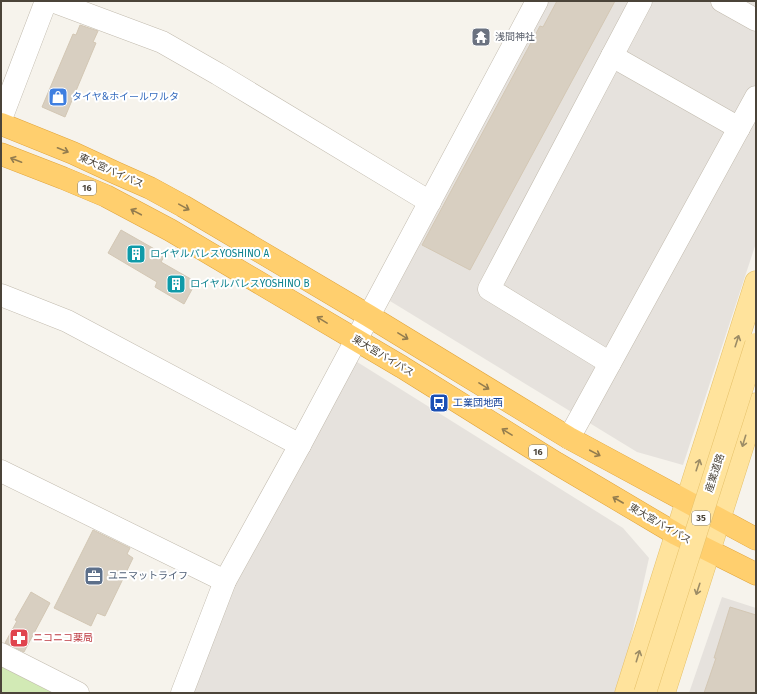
<svg xmlns="http://www.w3.org/2000/svg" width="757" height="694" font-family="'Fira Sans','Noto Sans JP',sans-serif">
  <style>
    .industrial { fill: #e6e2dd }
    .green { fill: #d2eab5 }
    .building { fill: #d8cfc1; stroke: #d3c7b4 }
    .lines { fill: none; stroke-linecap: round; stroke-linejoin: round }
    .minor-casing { stroke: #c2bbae; stroke-width: 23 }
    .major-casing { stroke: #e6c16a; stroke-width: 23 }
    .highway-casing { stroke: #e0a43c; stroke-width: 23 }
    .minor { stroke: #fff; stroke-width: 22 }
    .major { stroke: #ffe39c; stroke-width: 22 }
    .highway { stroke: #ffcf6e; stroke-width: 22 }
    .major-bridge-casing { stroke: #e6c16a; stroke-width: 23; stroke-linecap: butt }
    .major-bridge { stroke: #ffe39c; stroke-width: 22 }
    .oneway { stroke: #937c4e }
    .oneway2 { stroke: #9c8c66 }
    .labels { text-anchor: middle; dominant-baseline: central; stroke-width: 4; stroke-linejoin: round; paint-order: stroke }
    .shield { fill: #fff; stroke: #817c74; stroke-width: 1 }
    .shield-label { font-size: 9px; font-weight: bold; fill: #4b4439 }
    .worship-label { font-size: 10px; fill: #5b616d; stroke: #fff; text-anchor: start }
    .shop-label { font-size: 10px; fill: #366cbe; stroke: #fff; text-anchor: start }
    .street-label { font-size: 10px; fill: #4b4439; stroke: #fff }
    .culture-label { font-size: 10px; fill: #0d838f; stroke: #fff; text-anchor: start }
    .transit-label { font-size: 10px; fill: #164399; stroke: #fff; text-anchor: start }
    .service-label { font-size: 10px; fill: #4e5e75; stroke: #fff; text-anchor: start }
    .health-label { font-size: 10px; fill: #be3a42; stroke: #fff; text-anchor: start }
  </style>
  <rect width="100%" height="100%" fill="#f6f3ec"/>
  <g class="industrial">
    <path d="M548 1H756V243L683 465 637 452 390 301Z"/>
    <path d="M354 360 623 528 649 558 623 675 617 693H190L233 585Z"/>
    <path d="M722 597 756 608V693H689Z"/>
  </g>
  <path class="green" d="M1 661 64 693H1Z"/>
  <g class="building">
    <path d="M557 1H615L470 270 422 245 540 26 543 27Z"/>
    <path d="M80 25 98 31 93 42 96 43 65 117 42 107 73 34 76 35Z"/>
    <path d="M121 230 165 255 161 262 196 282 184 304 155 287 157 282 108 253Z"/>
    <path d="M93 530 130 548 127 554 133 558 105 616 97 613 91 626 54 608Z"/>
    <path d="M31 592 50 603 24 652 5 643 17 621 15 620Z"/>
    <path d="M730 607 756 615V693H704L716 658H714Z"/>
  </g>
  <g class="lines">
    <defs>
      <g id="minor">
        <path d="M52 1 162 42 218 74 430 202"/>
        <path d="M722 1 756 20"/>
        <path d="M612 56 739 128"/>
        <path d="M1 119 46 1"/>
        <path d="M1 295 67 321 300 445"/>
        <path d="M610 363 489 289 641 1"/>
        <path d="M569 438 756 97"/>
        <path d="M1 471 225 581"/>
        <path d="M1 654 78 693"/>
        <path d="M182 693 225 581 300 445 537 1"/>
      </g>
      <g id="major">
        <path d="M626 693 756 282"/>
        <path d="M664 693 756 404"/>
      </g>
      <g id="highway">
        <path d="M1 124 73 153 116 173 150 188 183 206 369 316 569 438 756 539"/>
        <path d="M1 154 63 178 106 196 170 230 402 367 556 463 676 534 756 574"/>
      </g>
    </defs>
    <use href="#minor" class="minor-casing"/>
    <use href="#major" class="major-casing"/>
    <use href="#highway" class="highway-casing"/>
    <use href="#minor" class="minor"/>
    <use href="#major" class="major"/>
    <use href="#highway" class="highway"/>
    <defs>
      <path id="major-bridge" d="M645 693 756 344"/>
    </defs>
    <use href="#major-bridge" class="major-bridge-casing"/>
    <use href="#major-bridge" class="major-bridge"/>
  </g>
  <defs><path id="oneway-shaft" d="M-6 0H5M1.5-3L5.5 0L1.5 3" fill="none" stroke-width="1.6" stroke-linecap="round" stroke-linejoin="round"/></defs>
  <g class="oneway">
    <use href="#oneway-shaft" transform="translate(63 150) rotate(22)"/>
    <use href="#oneway-shaft" transform="translate(16 160) rotate(-159)"/>
    <use href="#oneway-shaft" transform="translate(184 207) rotate(29)"/>
    <use href="#oneway-shaft" transform="translate(136 212) rotate(-152)"/>
    <use href="#oneway-shaft" transform="translate(322 320) rotate(-149)"/>
    <use href="#oneway-shaft" transform="translate(403 336) rotate(31)"/>
    <use href="#oneway-shaft" transform="translate(484 386) rotate(32)"/>
    <use href="#oneway-shaft" transform="translate(507 432) rotate(-148)"/>
    <use href="#oneway-shaft" transform="translate(595 453) rotate(28)"/>
    <use href="#oneway-shaft" transform="translate(618 500) rotate(-150)"/>
  </g>
  <g class="oneway2">
    <use href="#oneway-shaft" transform="translate(737 341) rotate(-72)"/>
    <use href="#oneway-shaft" transform="translate(744 441) rotate(107)"/>
    <use href="#oneway-shaft" transform="translate(698 465) rotate(-72)"/>
    <use href="#oneway-shaft" transform="translate(698 589) rotate(108)"/>
    <use href="#oneway-shaft" transform="translate(638 656) rotate(-73)"/>
  </g>
  <defs>
    <symbol id="temple-square" viewBox="-11 -11 22 22"><rect x="-9" y="-9" width="18" height="18" rx="4" fill="#6b7280" stroke="#fff"/><path d="M0-6L5-2H3V0L6.5 2.5H4V6H1.5V3h-3V6H-4V2.5H-6.5L-3 0V-2H-5Z" fill="#fff"/></symbol>
    <symbol id="shop-square" viewBox="-11 -11 22 22"><rect x="-9" y="-9" width="18" height="18" rx="4" fill="#3f7fe0" stroke="#fff"/><path d="M-5-2.5h2.3a2.7 3.5 0 0 1 5.4 0H5L5.5 6h-11ZM-1.5-2.5h3a1.5 2.3 0 0 0-3 0Z" fill="#fff"/></symbol>
    <symbol id="building-square" viewBox="-11 -11 22 22"><rect x="-9" y="-9" width="18" height="18" rx="4" fill="#0f9aa8" stroke="#fff"/><path d="M-4-6H4V6H1V3H-1V6H-4ZM-2.5-4.3h1.7v1.8h-1.7ZM.8-4.3h1.7v1.8H.8ZM-2.5-1h1.7V.8h-1.7ZM.8-1h1.7V.8H.8Z" fill="#fff"/></symbol>
    <symbol id="bus-square" viewBox="-11 -11 22 22"><rect x="-9" y="-9" width="18" height="18" rx="4" fill="#1a4fb4" stroke="#fff"/><path d="M-5-6H5V4H4V6H2V4H-2V6H-4V4H-5ZM-3.5-4V0h7V-4ZM-3.5 1.2v1.5H-2V1.2ZM2 1.2v1.5H3.5V1.2Z" fill="#fff"/></symbol>
    <symbol id="office-square" viewBox="-11 -11 22 22"><rect x="-9" y="-9" width="18" height="18" rx="4" fill="#5c6f8a" stroke="#fff"/><path d="M-6-3h4V-5.5h4V-3h4V5H-6ZM-1-4.5V-3h2v-1.5ZM-6 0V1H6V0Z" fill="#fff"/></symbol>
    <symbol id="pharmacy-square" viewBox="-11 -11 22 22"><rect x="-9" y="-9" width="18" height="18" rx="4" fill="#e0444e" stroke="#fff"/><path d="M-2-6h4v4h4v4h-4v4h-4v-4h-4v-4h4Z" fill="#fff"/></symbol>
  </defs>
  <g fill-rule="evenodd">
    <use href="#temple-square" x="470" y="26" width="22" height="22"/>
    <use href="#shop-square" x="47" y="86" width="22" height="22"/>
    <use href="#building-square" x="125" y="243" width="22" height="22"/>
    <use href="#building-square" x="165" y="273" width="22" height="22"/>
    <use href="#bus-square" x="428" y="392" width="22" height="22"/>
    <use href="#office-square" x="83" y="565" width="22" height="22"/>
    <use href="#pharmacy-square" x="8" y="627" width="22" height="22"/>
  </g>
  <g class="labels">
    <g class="shield">
      <rect x="78" y="181" width="18" height="14" rx="3"/>
      <rect x="529" y="445" width="18" height="14" rx="3"/>
      <rect x="692" y="511" width="18" height="14" rx="3"/>
    </g>
    <g class="shield-label">
      <text x="87" y="188">16</text>
      <text x="538" y="452">16</text>
      <text x="701" y="518">35</text>
    </g>
    <g class="worship-label">
      <text x="495" y="37">浅間神社</text>
    </g>
    <g class="shop-label">
      <text x="72" y="97">タイヤ&amp;ホイールワルタ</text>
    </g>
    <g class="street-label">
      <text transform="translate(111 171) rotate(24)">東大宮バイパス</text>
      <text transform="translate(383 356) rotate(31)">東大宮バイパス</text>
      <text transform="translate(715 473) rotate(-72)">産業道路</text>
      <text transform="translate(660 524) rotate(30)">東大宮バイパス</text>
    </g>
    <g class="culture-label">
      <text x="150" y="254">ロイヤルパレスYOSHINO A</text>
      <text x="190" y="284">ロイヤルパレスYOSHINO B</text>
    </g>
    <g class="transit-label">
      <text x="453" y="403">工業団地西</text>
    </g>
    <g class="service-label">
      <text x="108" y="576">ユニマットライフ</text>
    </g>
    <g class="health-label">
      <text x="33" y="638">ニコニコ薬局</text>
    </g>
  </g>
  <rect width="757" height="694" fill="none" stroke="#4b4439" stroke-width="4"/>
</svg>
